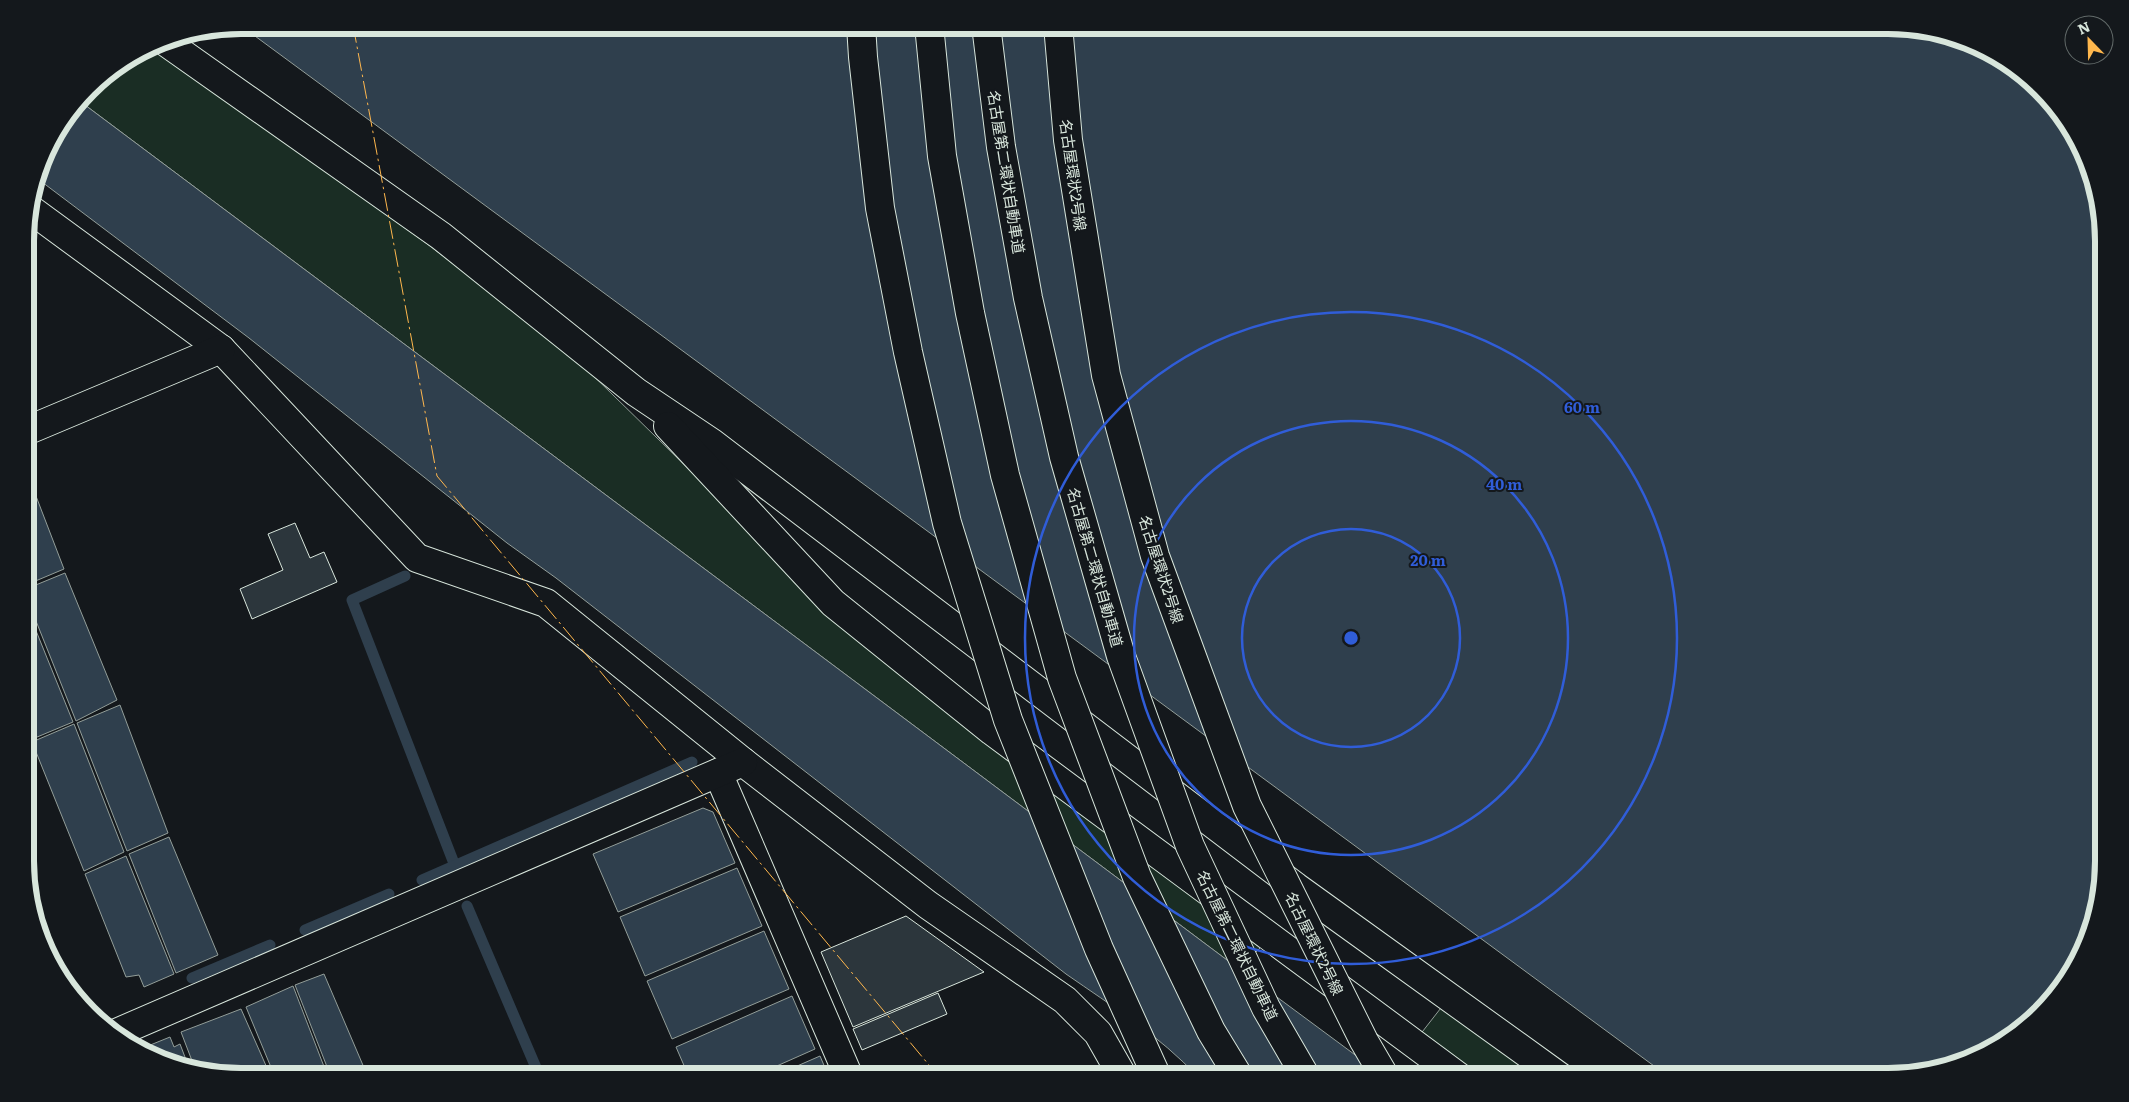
<svg xmlns="http://www.w3.org/2000/svg" width="2129" height="1102" font-family="Literata,'Noto Sans JP',serif">
  <style>
    .green { fill: #1a2d24; stroke: #939e99 }
    .water { fill: #2f3f4d; stroke: #939e99 }
    .lines { fill: none; stroke-linecap: round; stroke-linejoin: round }
    .stream { stroke: #2f3f4d; stroke-width: 11 }
    .building { fill: #2c363c; stroke: #d8e6dc }
    .minor-casing { stroke: #d8e6dc; stroke-width: 30 }
    .minor { stroke: #14181c; stroke-width: 28 }
    .trunk-bridge-casing { stroke: #d8e6dc; stroke-width: 30; stroke-linecap: butt }
    .motorway-bridge-casing { stroke: #d8e6dc; stroke-width: 30; stroke-linecap: butt }
    .trunk-bridge { stroke: #14181c; stroke-width: 28 }
    .motorway-bridge { stroke: #14181c; stroke-width: 28 }
    .power { stroke: #ffb74d; stroke-width: 1; stroke-dasharray: 18 4 2.5 4; stroke-linecap: butt }
    .ring { fill: none; stroke: #305dd8; stroke-width: 2.5 }
    .labels { text-anchor: middle; dominant-baseline: central; stroke-width: 4; stroke-linejoin: round; paint-order: stroke }
    .street-label { font-size: 15px; fill: #d8e6dc; stroke: #14181c }
    .rim { fill: none; stroke: #d8e6dc; stroke-width: 6 }
    .centre { fill: #305dd8; stroke: #14181c; stroke-width: 2.5 }
    .ring-label { font-size: 15px; text-anchor: middle; font-weight: bold; fill: #305dd8; stroke: #14181c; stroke-width: 4; stroke-linejoin: round; paint-order: stroke }
  </style>
  <rect width="100%" height="100%" fill="#14181c"/>
  <g class="green">
    <path d="M150 46 426 243 570 353 828 605 980 736 1260 948 1239 969 81 102 98 79Z"/>
    <path d="M1444 1004 1545 1077H1475L1419 1036Z"/>
  </g>
  <g class="water">
    <path d="M240 25H1888L1984 47 2031 79 2067 121 2102 213 2104 862 2082 957 2050 1004 2008 1041 1957 1066 1902 1077H1669Z"/>
    <path d="M81 102 1239 969 1385 1077H1198C1160 1036 1112 1006 1066 974L556 578 507 543 249 338 38 179 47 145Z"/>
    <path d="M26 470 64 569 26 585Z"/>
    <path d="M65 573 117 700 76 721 26 596V589Z"/>
    <path d="M26 606 73 722 30 740 27 730Z"/>
    <path d="M120 705 168 833 127 851 77 723Z"/>
    <path d="M74 724 124 852 84 871 32 742Z"/>
    <path d="M703 808 713 812 735 863 618 912 593 854Z"/>
    <path d="M169 837 218 955 176 973 129 854Z"/>
    <path d="M126 856 174 974 144 987 139 975 126 977 85 874Z"/>
    <path d="M737 868 762 926 645 976 620 917Z"/>
    <path d="M764 931 789 989 672 1039 647 981Z"/>
    <path d="M324 974 368 1077H331L295 985Z"/>
    <path d="M293 986 328 1077H275L246 1007Z"/>
    <path d="M792 996 815 1049 752 1077H689L676 1047Z"/>
    <path d="M241 1009 271 1077H241L194 1066 181 1032Z"/>
    <path d="M170 1037 174 1047 180 1044 188 1065 145 1055 138 1050Z"/>
    <path d="M820 1056 829 1077H772Z"/>
  </g>
  <g class="lines">
    <g class="stream">
      <path d="M405 576 352 600 455 866"/>
      <path d="M422 880 692 762"/>
      <path d="M467 906 540 1077"/>
      <path d="M305 930 389 894"/>
      <path d="M192 978 270 945"/>
    </g>
  </g>
  <g class="building">
    <path d="M295 523 310 558 324 552 337 582 252 619 240 589 283 570 268 534Z"/>
    <path d="M906 916 984 972 853 1027 821 952Z"/>
    <path d="M938 993 947 1014 862 1050 853 1029Z"/>
  </g>
  <g class="lines">
    <defs>
      <g id="minor">
        <path d="M163 40 441 236 636 392 712 443 1296 887 1560 1077"/>
        <path d="M30 209 221 349 417 558 546 603 743 762 928 905 1065 1000 1098 1033 1123 1077"/>
        <path d="M668 426 833 603 992 731 1459 1077"/>
        <path d="M26 431 221 349"/>
        <path d="M718 773 849 1077"/>
        <path d="M114 1034 743 762"/>
      </g>
    </defs>
    <use href="#minor" class="minor-casing"/>
    <use href="#minor" class="minor"/>
    <defs>
      <g id="trunk-bridge">
        <path d="M861 25 863 57 880 208 908 352 947 523 1008 720 1099 949 1157 1077"/>
        <path d="M1058 25 1068 140 1106 375 1155 556 1247 806 1364 1041 1385 1077"/>
      </g>
      <g id="motorway-bridge">
        <path d="M929 25 942 156 970 313 1005 475 1062 678 1137 877 1211 1031 1239 1077"/>
        <path d="M986 25 1001 147 1028 298 1064 457 1121 656 1190 846 1266 1008 1306 1077"/>
      </g>
    </defs>
    <use href="#trunk-bridge" class="trunk-bridge-casing"/>
    <use href="#motorway-bridge" class="motorway-bridge-casing"/>
    <use href="#trunk-bridge" class="trunk-bridge"/>
    <use href="#motorway-bridge" class="motorway-bridge"/>
    <path class="power" d="M353 25 437 476 939 1077"/>
  </g>
  <g class="ring">
    <circle cx="1351" cy="638" r="109"/>
    <circle cx="1351" cy="638" r="217"/>
    <circle cx="1351" cy="638" r="326"/>
  </g>
  <g class="labels">
    <g class="street-label">
      <text transform="translate(1007 172) rotate(81)">名古屋第二環状自動車道</text>
      <text transform="translate(1074 175) rotate(82)">名古屋環状2号線</text>
      <text transform="translate(1096 567) rotate(74)">名古屋第二環状自動車道</text>
      <text transform="translate(1162 569) rotate(72)">名古屋環状2号線</text>
      <text transform="translate(1315 943) rotate(64)">名古屋環状2号線</text>
      <text transform="translate(1238 945) rotate(64)">名古屋第二環状自動車道</text>
    </g>
  </g>
  <path d="M0 0H2129V1102H0ZM241 34H1888A207 207 0 0 1 2095 241V861A207 207 0 0 1 1888 1068H241A207 207 0 0 1 34 861V241A207 207 0 0 1 241 34Z" fill="#14181c" fill-rule="evenodd"/>
  <path class="rim" d="M241 34H1888A207 207 0 0 1 2095 241V861A207 207 0 0 1 1888 1068H241A207 207 0 0 1 34 861V241A207 207 0 0 1 241 34Z"/>
  <circle cx="1351" cy="638" r="8" class="centre"/>
  <g class="ring-label">
    <text x="1582" y="413">60 m</text>
    <text x="1504" y="490">40 m</text>
    <text x="1428" y="566">20 m</text>
  </g>
  <g transform="translate(2089 40) rotate(337)"><circle r="24" fill="#14181c" stroke="#626a69"/>
  <path d="M0-4L9 19L0 12L-9 19Z" fill="#ffb74d"/>
  <text y="-8" font-size="14" font-weight="bold" text-anchor="middle" fill="#d8e6dc">N</text>
  </g>
</svg>
